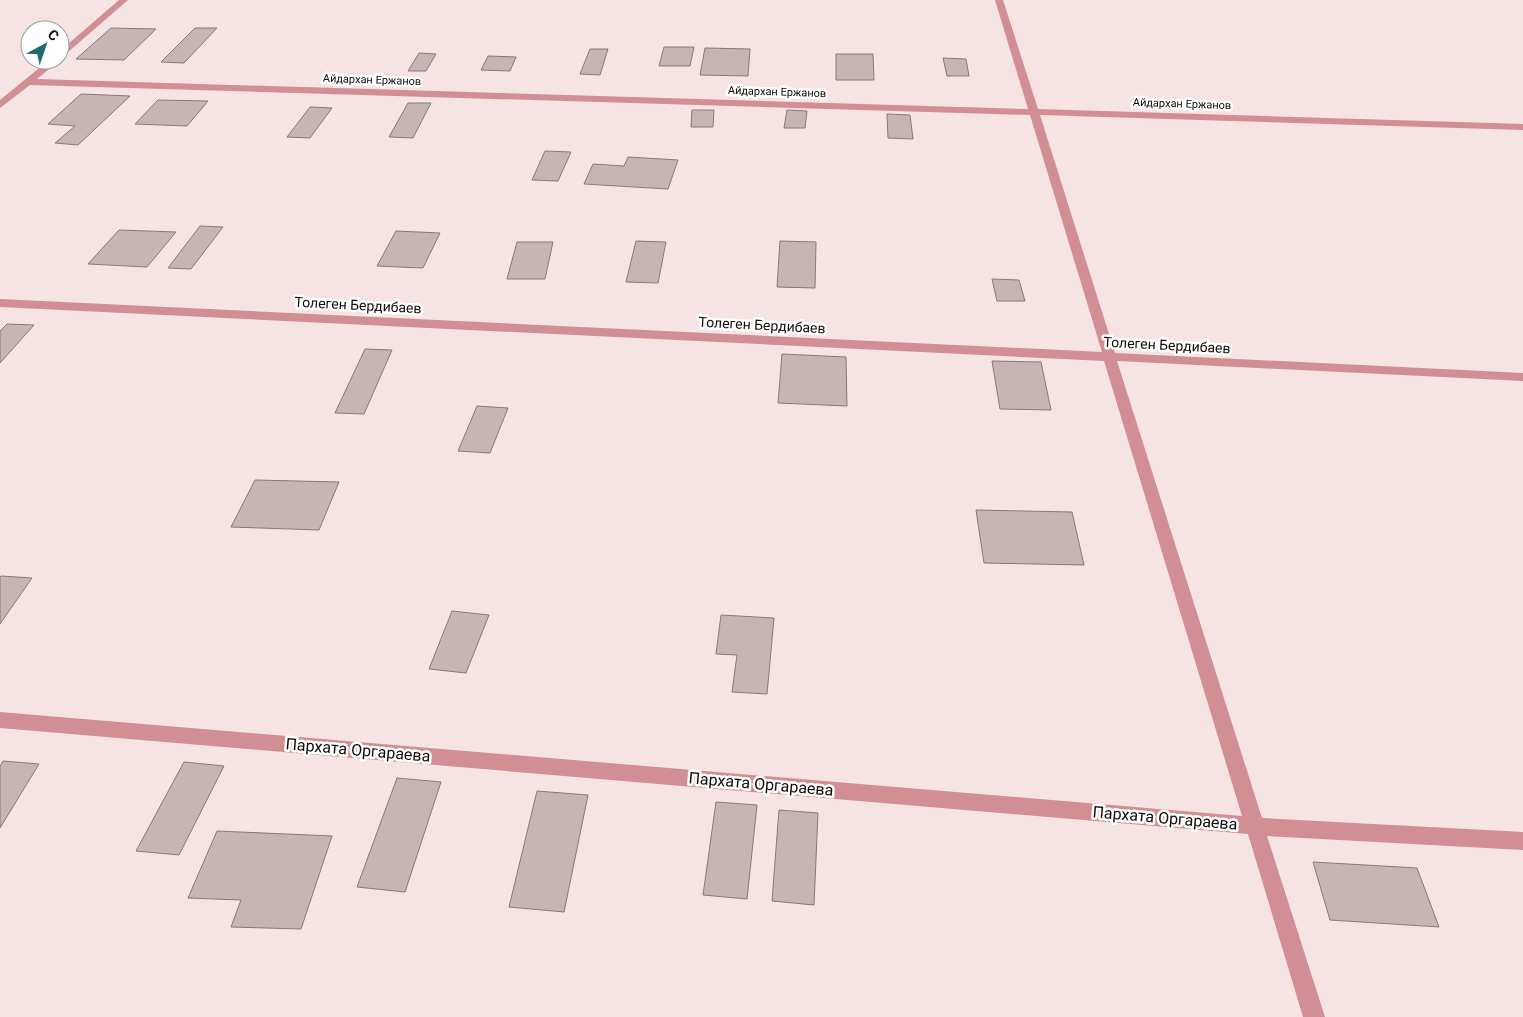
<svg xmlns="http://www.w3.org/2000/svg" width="1523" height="1017" font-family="Roboto,sans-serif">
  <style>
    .building { fill: #c7b5b6; stroke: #897878 }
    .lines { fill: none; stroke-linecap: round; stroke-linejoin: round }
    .minor { fill: #d18f94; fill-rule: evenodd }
    .labels { text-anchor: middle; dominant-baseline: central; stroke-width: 5; stroke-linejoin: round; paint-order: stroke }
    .far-street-label { font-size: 11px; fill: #100a0a; stroke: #fff }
    .street-label { font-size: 14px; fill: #100a0a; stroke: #fff }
    .near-street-label { font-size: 16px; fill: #100a0a; stroke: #fff }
  </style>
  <rect width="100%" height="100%" fill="#f6e3e3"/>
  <g class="building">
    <path d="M111 28 156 29 124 60 76 59Z"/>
    <path d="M195 28H217L184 63 161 62Z"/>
    <path d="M664 47H694L690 66H659Z"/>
    <path d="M705 48 750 49 748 76 700 75Z"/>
    <path d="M590 49H608L600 75 580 74Z"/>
    <path d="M419 53 436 54 426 71H408Z"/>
    <path d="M836 54H873L874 80H836Z"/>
    <path d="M488 56 516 57 510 71 481 70Z"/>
    <path d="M943 58 966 59 969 76H947Z"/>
    <path d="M81 94 130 96 78 145 55 143 75 126 48 124Z"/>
    <path d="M158 100 208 101 187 126 135 124Z"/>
    <path d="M408 103H431L413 138 389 137Z"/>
    <path d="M310 107 332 108 310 138 287 137Z"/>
    <path d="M692 110H714L713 127H691Z"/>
    <path d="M787 110 807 111 805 128H784Z"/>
    <path d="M887 114 910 115 913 139 888 138Z"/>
    <path d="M545 151 571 152 558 181 532 180Z"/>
    <path d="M628 157 678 160 668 189 584 184 593 164 624 166Z"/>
    <path d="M200 226 223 227 191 269 168 268Z"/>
    <path d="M119 230 176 232 147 267 88 264Z"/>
    <path d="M396 231 440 233 423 268 377 266Z"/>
    <path d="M636 241 666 242 658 283 626 282Z"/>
    <path d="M780 241 816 242 815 288 777 287Z"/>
    <path d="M517 242H553L545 279H507Z"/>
    <path d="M992 279 1019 280 1025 301H997Z"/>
    <path d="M7 324 34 325 0 363V331Z"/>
    <path d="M365 349 392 350 364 414 335 413Z"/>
    <path d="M782 354 846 357 847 406 778 403Z"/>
    <path d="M992 361 1041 362 1051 410 1000 409Z"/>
    <path d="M477 406 508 408 490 453 458 451Z"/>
    <path d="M255 480 339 482 319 530 231 527Z"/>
    <path d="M976 510 1072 512 1084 565 984 563Z"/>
    <path d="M1 576 32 578 0 624V577Z"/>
    <path d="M452 611 489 615 466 673 429 669Z"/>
    <path d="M721 615 774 618 767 694 732 692 737 655 716 654Z"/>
    <path d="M3 761 39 764 0 828V766Z"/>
    <path d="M184 762 224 766 179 855 136 851Z"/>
    <path d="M397 778 441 782 405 892 357 887Z"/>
    <path d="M537 791 588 795 564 912 509 907Z"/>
    <path d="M716 802 757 805 747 899 703 895Z"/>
    <path d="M779 810 818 813 814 905 772 901Z"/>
    <path d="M217 831 332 836 301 929 231 927 241 900 188 898Z"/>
    <path d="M1313 862 1417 868 1439 927 1330 920Z"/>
  </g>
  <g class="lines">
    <g class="minor">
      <path d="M119 0H128L60 59V51Z"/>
      <path d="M995 0H1003L1038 109 1523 124V130L1040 115 1115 353 1523 373V381L1117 361 1262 818 1523 832V850L1267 836 1325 1017H1303L1248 834 0 728V712L1242 816 1104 361 0 307V299L1102 352 1030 115 30 85 0 108V100L49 60H60L37 79 1028 109Z"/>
    </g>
  </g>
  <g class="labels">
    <g class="far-street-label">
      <text transform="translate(372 80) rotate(2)">Айдархан Ержанов</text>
      <text transform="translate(777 92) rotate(2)">Айдархан Ержанов</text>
      <text transform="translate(1182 104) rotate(2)">Айдархан Ержанов</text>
    </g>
    <g class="street-label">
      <text transform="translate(358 305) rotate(3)">Толеген Бердибаев</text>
      <text transform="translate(762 325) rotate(3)">Толеген Бердибаев</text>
      <text transform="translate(1167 345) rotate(3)">Толеген Бердибаев</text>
    </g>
    <g class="near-street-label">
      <text transform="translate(358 750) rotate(5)">Пархата Оргараева</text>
      <text transform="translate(761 784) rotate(5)">Пархата Оргараева</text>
      <text transform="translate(1165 818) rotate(5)">Пархата Оргараева</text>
    </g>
  </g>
  <g transform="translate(45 45) rotate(40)"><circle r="24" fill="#ffffff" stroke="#9f9d9d"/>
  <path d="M0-4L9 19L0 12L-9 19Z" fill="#216d6d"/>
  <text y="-8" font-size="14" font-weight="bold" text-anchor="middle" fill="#100a0a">С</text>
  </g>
</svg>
